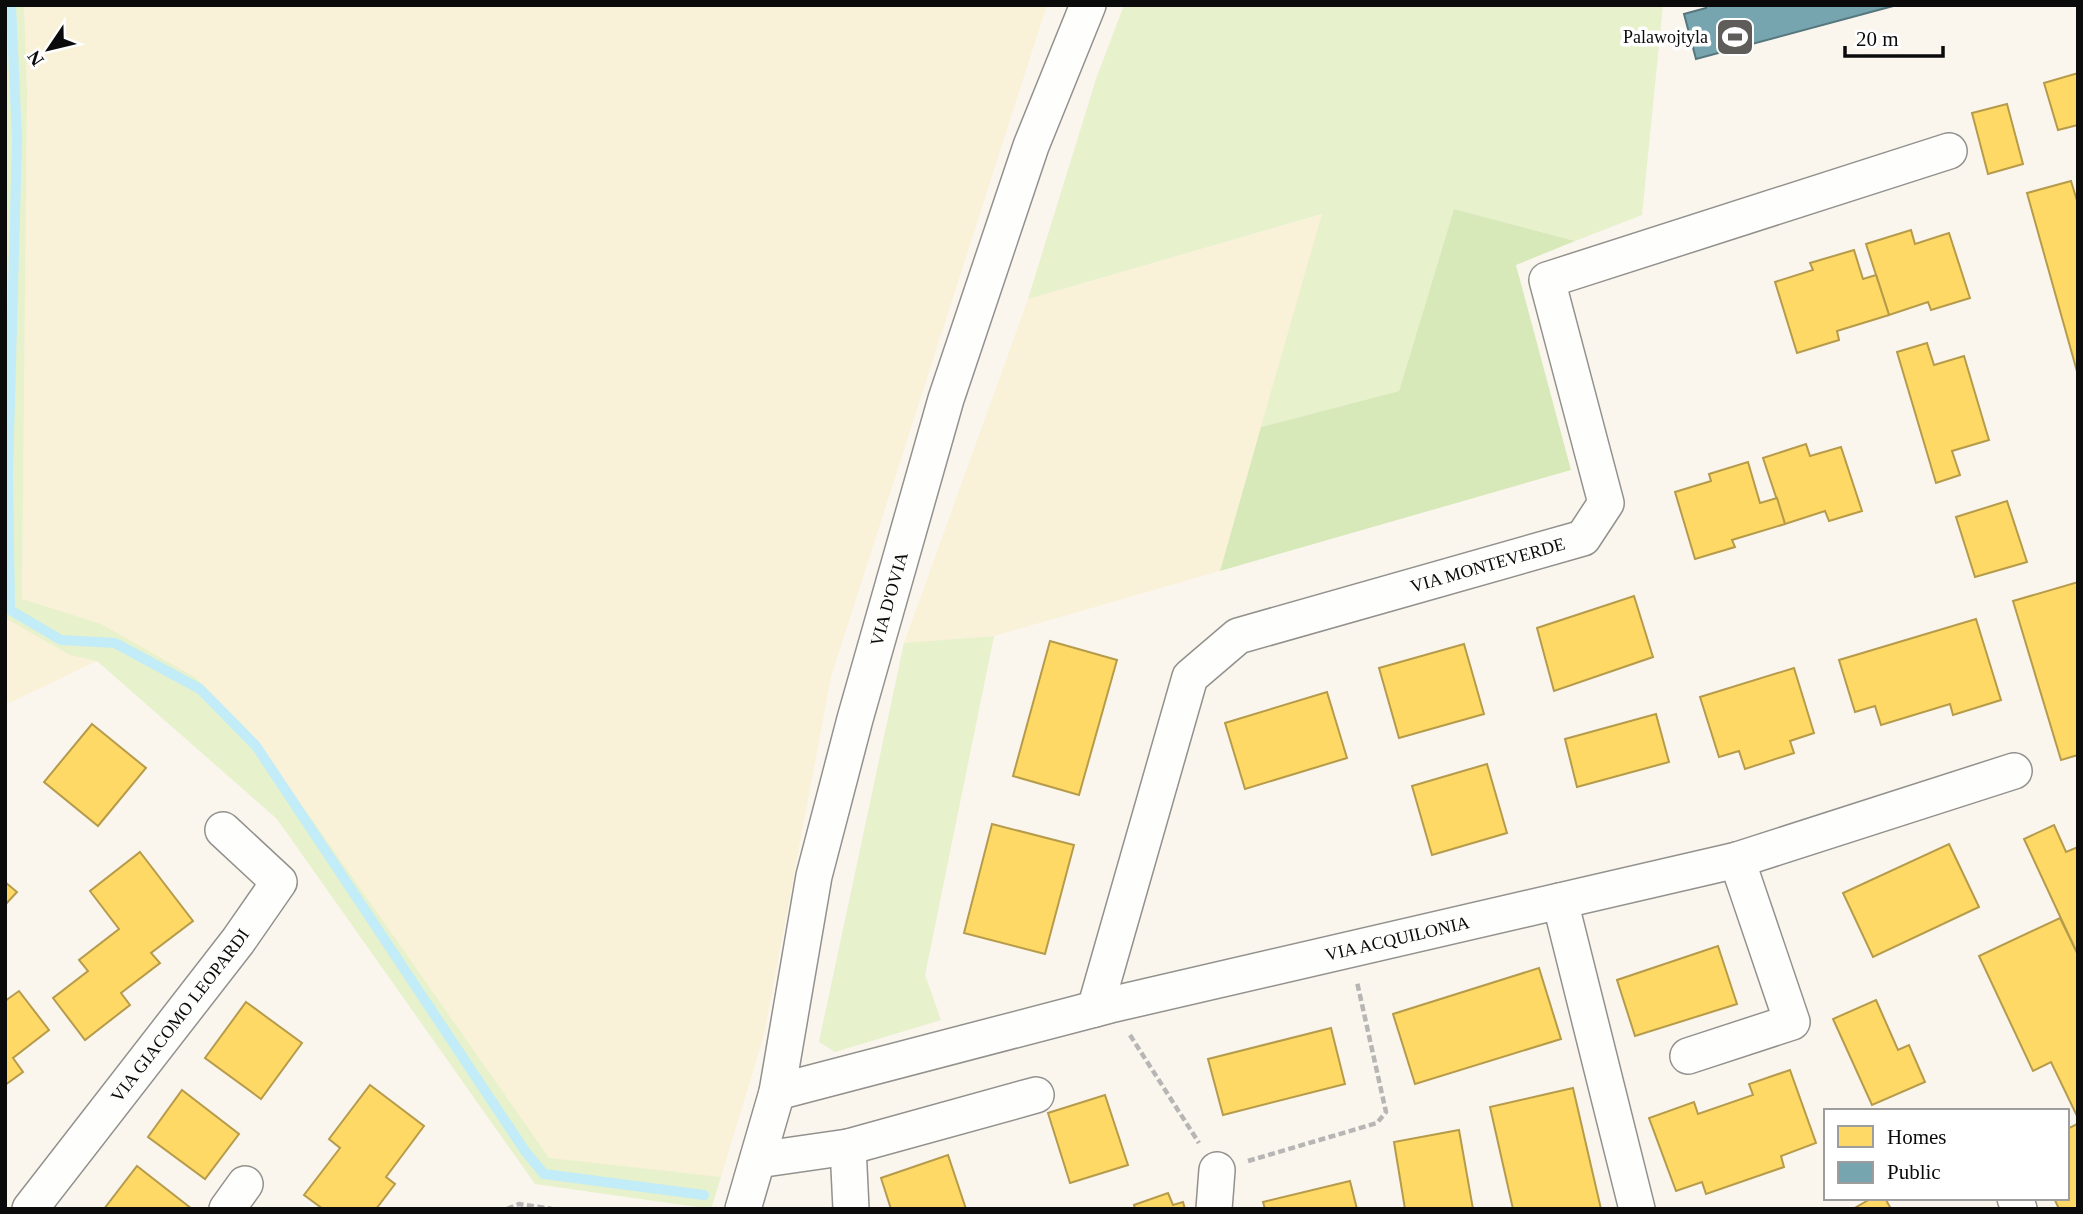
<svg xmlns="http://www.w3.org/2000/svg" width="2083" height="1214" font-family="Georgia,serif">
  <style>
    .farmland { fill: #f9f1d8 }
    .green { fill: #e7f1cb }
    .forest { fill: #d8e9b9 }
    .homes { fill: #ffd966; stroke: #b69b4b; stroke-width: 2 }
    .public { fill: #76a5af; stroke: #56777e; stroke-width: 2 }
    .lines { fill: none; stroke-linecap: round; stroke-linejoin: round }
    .stream { stroke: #c1ecf8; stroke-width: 10 }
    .minor-casing { stroke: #93918d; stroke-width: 38 }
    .path { stroke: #b7b6b5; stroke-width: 4.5; stroke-dasharray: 7 3.5; stroke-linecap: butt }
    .minor { stroke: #fefefc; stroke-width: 35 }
    .labels { text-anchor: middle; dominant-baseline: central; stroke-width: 7; stroke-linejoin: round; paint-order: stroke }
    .poi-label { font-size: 18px; fill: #0b0b0b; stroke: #fff; text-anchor: end }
    .street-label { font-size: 18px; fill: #0b0b0b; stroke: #fff }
  </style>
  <rect width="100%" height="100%" fill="#faf6ee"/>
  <g class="farmland">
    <path d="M24 5H1047L831 677 764 1035 721 1177 549 1159 252 734 196 678 22 599 27 93Z"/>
    <path d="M1323 214 1220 571 994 636 904 643 1028 299Z"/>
    <path d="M5 618 70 655 97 661 9 703 5 700Z"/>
  </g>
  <g class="green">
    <path d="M5 5H24L27 93 22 599 101 624 196 678 252 734 549 1158 721 1177 711 1209 535 1184 277 819 97 661 70 655 5 618Z"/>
    <path d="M1124 5H1663L1642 215 1575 241 1454 209 1399 391 1261 427 1322 214 1028 299 1096 79Z"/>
    <path d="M994 636 925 975 941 1020 835 1052 819 1042 904 643Z"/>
  </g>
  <path class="forest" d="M1454 209 1575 241 1516 265 1571 470 1220 571 1261 427 1399 391Z"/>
  <g class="homes">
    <path d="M2078 73V125L2058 130 2044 83Z"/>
    <path d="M2007 104 2023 164 1988 174 1972 113Z"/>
    <path d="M2071 181 2078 204V375L2027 193Z"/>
    <path d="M1911 230 1915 244 1949 233 1970 298 1931 310 1928 302 1889 315 1866 244Z"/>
    <path d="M1854 250 1863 279 1876 275 1889 315 1837 331 1839 340 1797 353 1775 282 1813 270 1810 263Z"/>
    <path d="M1927 343 1934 365 1964 356 1989 440 1952 451 1960 475 1936 483 1897 352Z"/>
    <path d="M1806 444 1810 456 1841 447 1862 511 1829 521 1825 511 1785 524 1763 458Z"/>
    <path d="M1748 462 1760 503 1777 498 1785 524 1732 540 1735 547 1695 559 1675 492 1711 481 1709 474Z"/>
    <path d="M2007 501 2027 562 1975 577 1956 517Z"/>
    <path d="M2078 582V755L2061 760 2013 601Z"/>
    <path d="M1634 596 1653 657 1554 691 1537 628Z"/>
    <path d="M1976 619 2001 700 1953 715 1950 704 1881 725 1875 706 1855 712 1839 660Z"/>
    <path d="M1050 641 1117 660 1079 795 1013 776Z"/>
    <path d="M1464 644 1484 714 1399 738 1379 668Z"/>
    <path d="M1794 668 1814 733 1790 741 1794 753 1745 769 1739 751 1719 757 1700 697Z"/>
    <path d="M1327 692 1347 758 1245 789 1225 723Z"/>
    <path d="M1656 714 1669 762 1577 787 1565 739Z"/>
    <path d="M92 724 146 768 98 826 44 782Z"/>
    <path d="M1487 764 1507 833 1432 855 1412 786Z"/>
    <path d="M992 824 1074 845 1045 954 964 933Z"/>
    <path d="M2054 825 2066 852 2078 847V955L2024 839Z"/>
    <path d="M1949 844 1979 907 1873 957 1843 893Z"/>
    <path d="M140 852 193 921 151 953 160 963 121 993 130 1005 85 1040 53 998 88 971 79 960 119 929 90 891Z"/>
    <path d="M5 882 17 892 5 905Z"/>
    <path d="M2060 918 2078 955V1118L2051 1062 2033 1071 1979 956Z"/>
    <path d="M1718 946 1737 1004 1635 1036 1617 980Z"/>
    <path d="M1539 968 1561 1039 1415 1084 1393 1014Z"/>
    <path d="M19 991 49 1030 13 1058 23 1072 5 1085V1001Z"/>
    <path d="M1876 1000 1898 1050 1909 1045 1925 1082 1872 1105 1833 1019Z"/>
    <path d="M246 1002 302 1043 261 1099 205 1058Z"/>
    <path d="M1331 1028 1345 1084 1223 1115 1208 1059Z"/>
    <path d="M1790 1070 1816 1143 1781 1156 1784 1167 1706 1194 1702 1182 1676 1191 1649 1118 1694 1102 1698 1114 1753 1095 1749 1084Z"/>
    <path d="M370 1085 424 1126 386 1177 395 1184 376 1209H323L304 1195 340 1148 329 1139Z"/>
    <path d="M1573 1088 1601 1209H1513L1490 1107Z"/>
    <path d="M182 1090 239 1134 205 1179 148 1137Z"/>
    <path d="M1105 1095 1128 1165 1070 1183 1048 1113Z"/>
    <path d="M2077 1124 2078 1209H2059L2054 1198H2067V1129Z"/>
    <path d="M1459 1130 1473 1209H1405L1394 1142Z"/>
    <path d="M948 1155 966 1209H891L881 1178Z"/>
    <path d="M137 1166 192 1209H104Z"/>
    <path d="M1350 1181 1357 1209H1265L1263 1202Z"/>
    <path d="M1168 1193 1173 1205 1183 1202 1185 1209H1135L1134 1205Z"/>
    <path d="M1872 1198H1885L1891 1209H1853Z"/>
  </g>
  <path class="public" d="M1706 5H1897L1696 59 1684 14 1706 8Z"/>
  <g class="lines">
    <path class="stream" d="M11 5 17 141 8 472 10 610 61 640 115 643 200 689 256 746 525 1151 544 1174 704 1195"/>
    <defs>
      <g id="minor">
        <path d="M1560 901 1637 1209"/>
        <path id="s1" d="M1095 1009 1190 677 1238 636 1583 538 1606 503 1547 280 1949 151"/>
        <path d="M1688 1056 1792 1022 1737 860"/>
        <path id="s2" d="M777 1092 1110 1005 1737 860 2014 771"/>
        <path d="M848 1147 1036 1095"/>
        <path d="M758 1160 848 1147 851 1209"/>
        <path d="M2015 1198 2019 1209"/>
        <path id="s3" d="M30 1209 238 941 279 882 223 830"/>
        <path d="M227 1209 245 1184"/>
        <path id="s4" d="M743 1209 777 1092 814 876 855 719 946 399 1031 146 1088 5"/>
        <path d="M1214 1209 1217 1170"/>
      </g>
    </defs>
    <use href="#minor" class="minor-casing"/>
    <g class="path">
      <path d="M1130 1035 1199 1143"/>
      <path d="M1248 1161 1377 1123 1386 1112 1357 982"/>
      <path d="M507 1209 519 1204 552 1209"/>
    </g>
    <use href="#minor" class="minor"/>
  </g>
  <defs>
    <symbol id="stadium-square" viewBox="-11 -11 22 22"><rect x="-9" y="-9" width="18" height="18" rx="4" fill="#5f5d5a" stroke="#fff"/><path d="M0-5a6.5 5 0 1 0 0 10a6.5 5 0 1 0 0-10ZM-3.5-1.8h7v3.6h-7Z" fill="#fff"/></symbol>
  </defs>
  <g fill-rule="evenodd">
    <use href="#stadium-square" x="1713" y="15" width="44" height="44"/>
  </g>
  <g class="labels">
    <g class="poi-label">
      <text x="1708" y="37">Palawojtyla</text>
    </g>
    <g class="street-label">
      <text stroke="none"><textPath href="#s1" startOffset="668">VIA MONTEVERDE</textPath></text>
      <text stroke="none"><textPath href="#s4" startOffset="628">VIA D'OVIA</textPath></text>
      <text stroke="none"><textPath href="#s2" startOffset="639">VIA ACQUILONIA</textPath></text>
      <text stroke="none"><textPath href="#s3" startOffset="245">VIA GIACOMO LEOPARDI</textPath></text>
    </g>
  </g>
  <rect width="2083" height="1214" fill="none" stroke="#0b0b0b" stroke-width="14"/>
  <rect x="1824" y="1109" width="245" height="91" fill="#ffffff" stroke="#9d9d9d" stroke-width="2"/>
  <rect x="1838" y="1126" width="35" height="21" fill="#ffd966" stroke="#9d9d9d" stroke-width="2"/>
  <text x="1887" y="1144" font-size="21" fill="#0b0b0b">Homes</text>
  <rect x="1838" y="1162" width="35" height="21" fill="#76a5af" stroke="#9d9d9d" stroke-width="2"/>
  <text x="1887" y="1179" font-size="21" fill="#0b0b0b">Public</text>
  <g transform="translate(49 49) rotate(235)" stroke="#ffffff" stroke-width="5" paint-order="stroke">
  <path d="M0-5L12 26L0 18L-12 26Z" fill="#0b0b0b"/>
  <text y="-10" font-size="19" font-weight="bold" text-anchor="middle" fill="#0b0b0b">N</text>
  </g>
  <path d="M1845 46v10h98v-10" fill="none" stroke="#0b0b0b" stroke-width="3.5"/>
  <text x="1856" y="46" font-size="21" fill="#0b0b0b" stroke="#ffffff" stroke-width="5" paint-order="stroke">20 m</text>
</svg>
